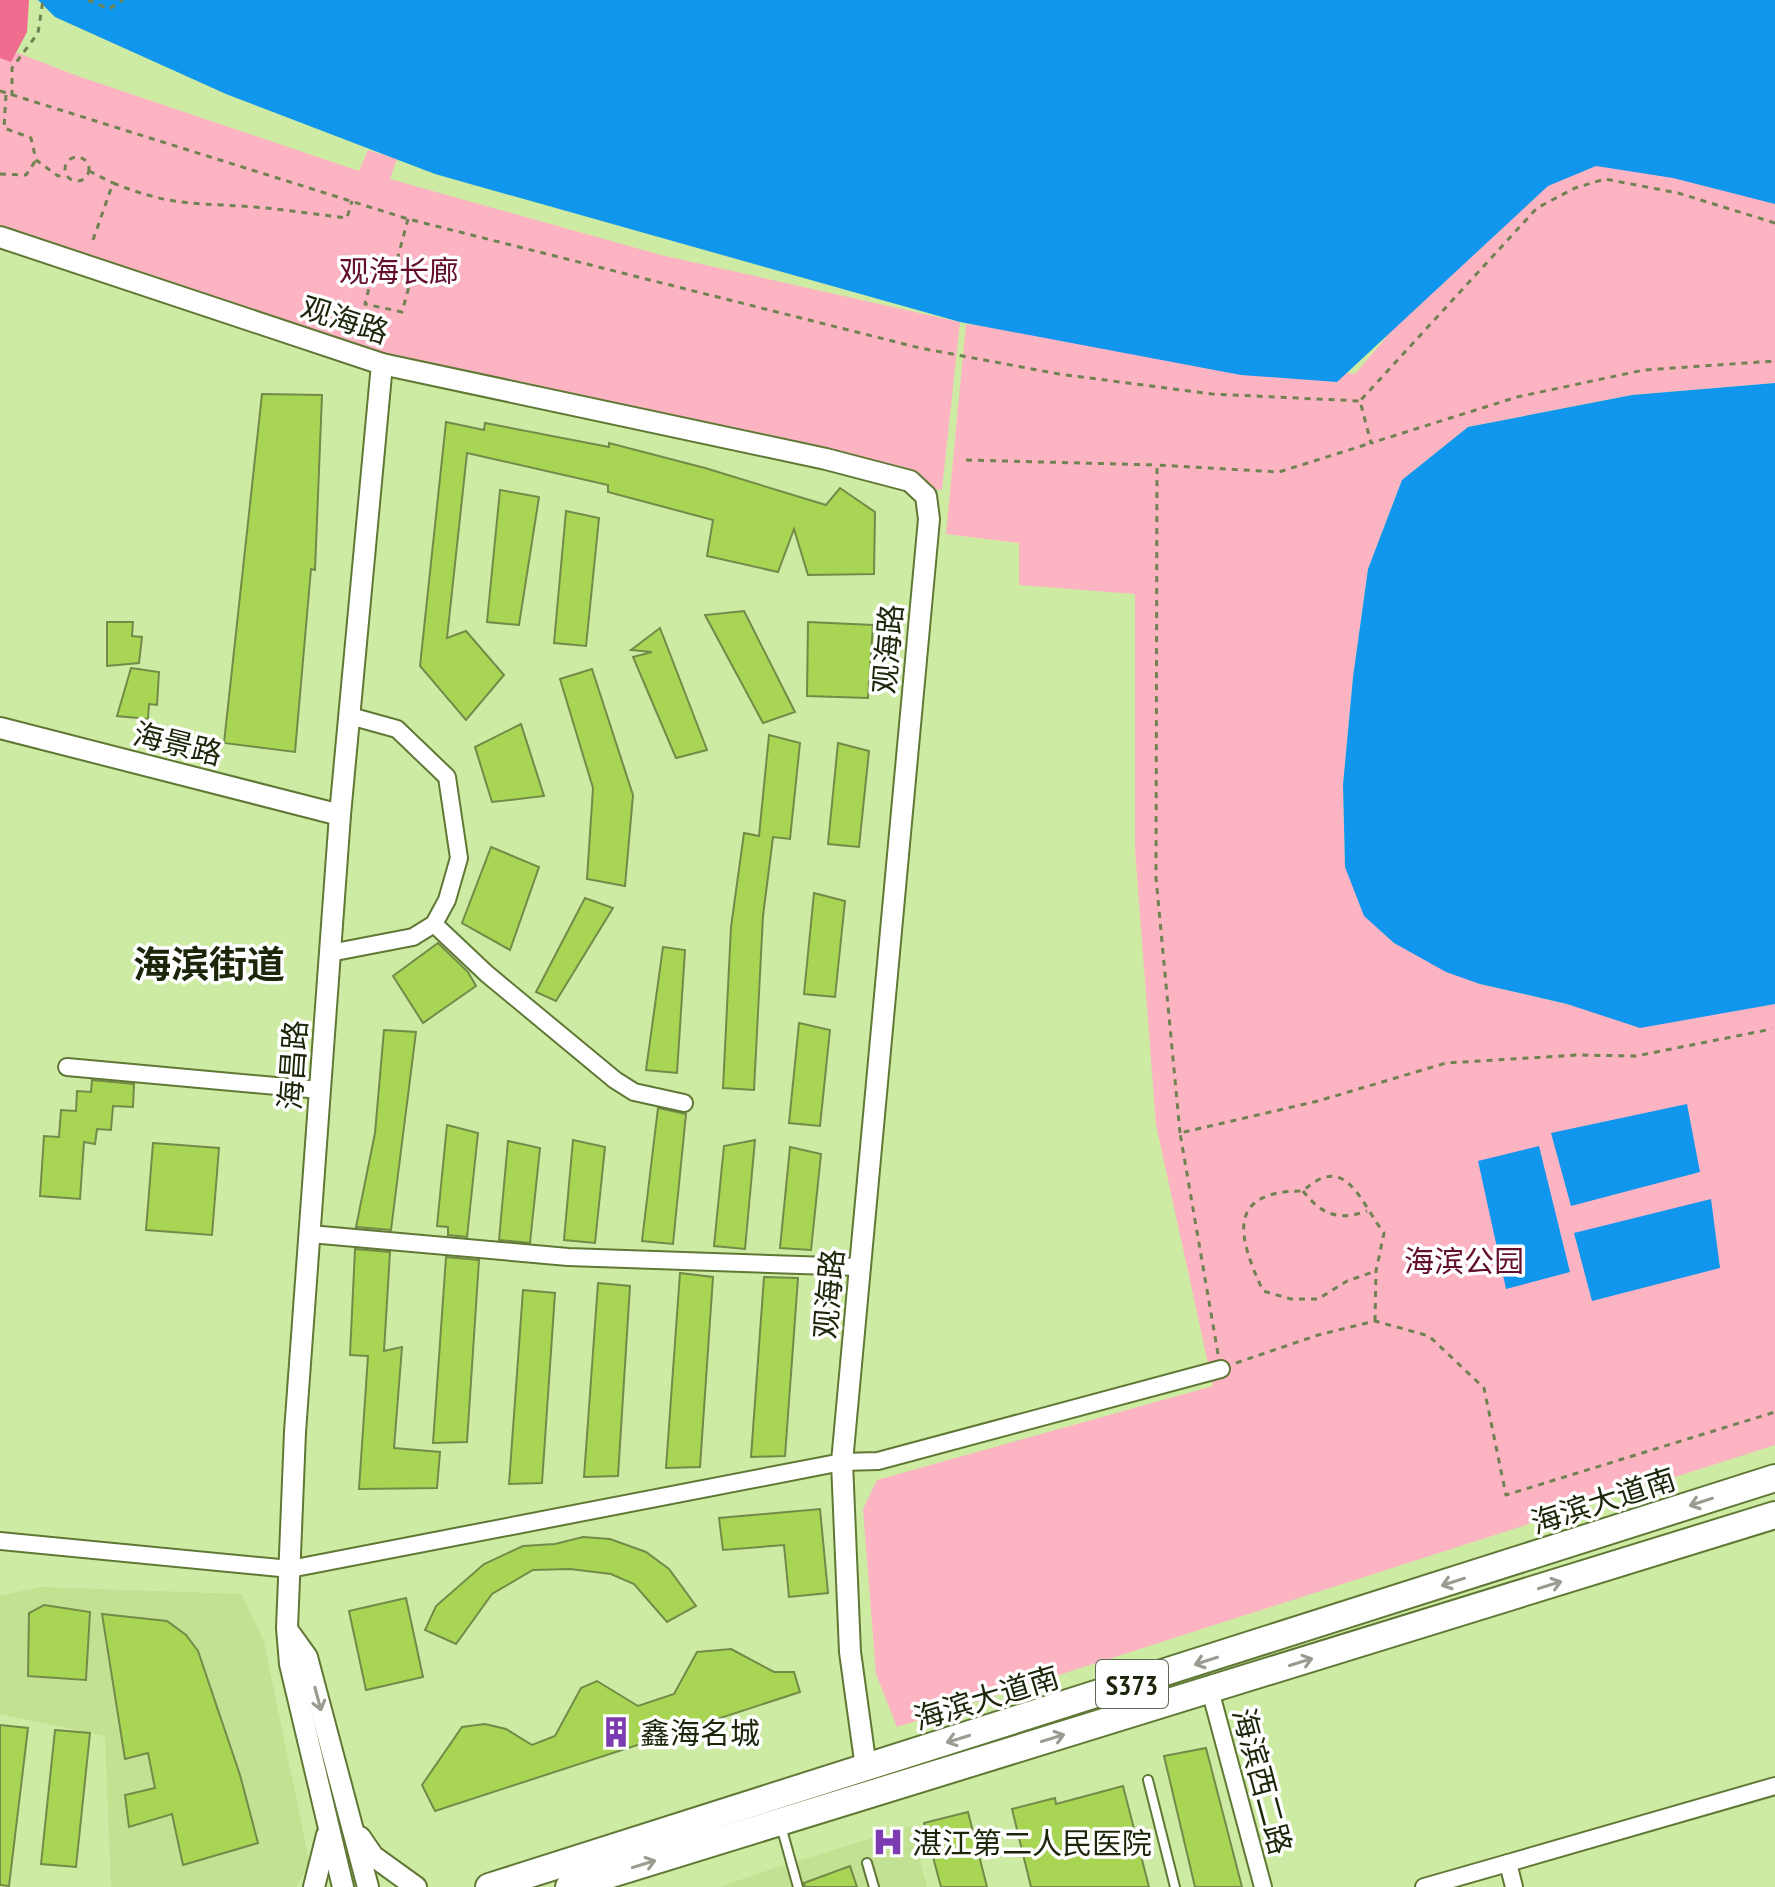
<svg xmlns="http://www.w3.org/2000/svg" width="1775" height="1887" font-family="'PT Sans Narrow','Noto Sans SC',sans-serif">
  <style>
    .built { fill: #c2e193 }
    .green { fill: #fcb4c2 }
    .forest { fill: #ef6c8e }
    .water { fill: #1096ed }
    .building { fill: #a8d654; stroke: #728b48; stroke-width: 2 }
    .lines { fill: none; stroke-linecap: round; stroke-linejoin: round }
    .service-casing { stroke: #607835; stroke-width: 12 }
    .minor-casing { stroke: #607835; stroke-width: 20 }
    .tertiary-casing { stroke: #607835; stroke-width: 24 }
    .primary-casing { stroke: #607835; stroke-width: 30 }
    .path { stroke: #708252; stroke-width: 3; stroke-dasharray: 6 6; stroke-linecap: butt }
    .service { stroke: #fff; stroke-width: 8 }
    .minor { stroke: #fff; stroke-width: 16 }
    .tertiary { stroke: #fff; stroke-width: 20 }
    .primary { stroke: #fff; stroke-width: 26 }
    .oneway { stroke: #999d91 }
    .labels { text-anchor: middle; dominant-baseline: central; stroke-width: 7; stroke-linejoin: round; paint-order: stroke }
    .shield { fill: #fff; stroke: #606754; stroke-width: 2 }
    .shield-label { font-size: 28px; font-weight: bold; fill: #1c260a }
    .park-label { font-size: 30px; fill: #620e2c; stroke: #fff }
    .street-label { font-size: 30px; fill: #1c260a; stroke: #fff }
    .poi-label { font-size: 30px; fill: #1c260a; stroke: #fff; text-anchor: start }
    .district-label { font-size: 38px; font-weight: bold; fill: #1c260a; stroke: #fff }
  </style>
  <rect width="100%" height="100%" fill="#ceeba3"/>
  <g class="built">
    <path d="M39 1587 242 1594 264 1642 310 1865 296 1887H111L105 1736 0 1714V1596Z"/>
    <path d="M911 1826 927 1887H719L778 1867Z"/>
  </g>
  <g class="green">
    <path d="M0 46 75 75 359 171 368 150 397 159 390 179 661 255 960 322 942 490 904 485 377 352 0 226Z"/>
    <path d="M1614 158 1775 191V383L1632 395 1468 427 1402 480 1368 569 1353 677 1343 785 1345 867 1480 984 1567 1004 1736 1010 1775 1004V1445L897 1727 876 1674 863 1509 877 1480 1213 1386 1156 1125 1135 850V594L1019 585V543L946 534 966 324 1355 374 1427 289 1534 180Z"/>
  </g>
  <path class="forest" d="M0 0H29L27 32 11 62 0 58Z"/>
  <g class="water">
    <path d="M38 0H1775V204L1673 178 1596 166 1548 186 1337 382 1241 375 960 322 435 174 226 94 55 17Z"/>
    <path d="M1775 383V1004L1640 1028 1567 1004 1480 984 1446 972 1394 943 1364 916 1345 867 1343 785 1353 677 1368 569 1402 480 1468 427 1632 395Z"/>
    <path d="M1687 1104 1700 1172 1571 1206 1551 1133Z"/>
    <path d="M1539 1146 1570 1272 1506 1289 1478 1161Z"/>
    <path d="M1711 1199 1720 1268 1592 1301 1574 1233Z"/>
  </g>
  <g class="building">
    <path d="M262 394 322 395 315 570 311 569 295 752 224 743Z"/>
    <path d="M446 422 484 430 485 423 609 447V443L705 468 826 505 840 488 875 512 874 574 808 575 794 529 778 572 707 556 713 520 608 492V485L467 453 447 638 466 631 504 675 466 720 420 666Z"/>
    <path d="M500 490 539 497 519 625 487 622Z"/>
    <path d="M566 511 599 518 586 646 554 643Z"/>
    <path d="M744 611 795 712 763 723 705 615Z"/>
    <path d="M107 622H133L132 636 142 637 139 663 107 666Z"/>
    <path d="M808 622 873 625 868 698 807 696Z"/>
    <path d="M660 628 707 750 676 758 633 657 652 652 631 650Z"/>
    <path d="M131 668 159 672 157 705 149 704 148 719 117 716Z"/>
    <path d="M592 669 633 795 625 886 587 879 593 788 560 679Z"/>
    <path d="M521 724 544 796 492 802 475 747Z"/>
    <path d="M769 735 800 743 790 839 773 837 763 916 754 1090 723 1088 731 927 744 833 759 836Z"/>
    <path d="M838 743 869 751 859 847 828 844Z"/>
    <path d="M491 847 539 867 510 950 462 923Z"/>
    <path d="M814 893 845 901 835 997 804 994Z"/>
    <path d="M585 898 613 908 556 1001 536 992Z"/>
    <path d="M438 943 468 972 476 986 423 1023 393 976Z"/>
    <path d="M663 947 685 950 677 1073 646 1070Z"/>
    <path d="M799 1023 830 1030 820 1126 789 1123Z"/>
    <path d="M384 1030 416 1032 391 1230 356 1227 375 1133Z"/>
    <path d="M92 1080 134 1084 133 1107 113 1106 111 1130 97 1129 95 1144 84 1142 80 1199 40 1196 44 1136 59 1137 61 1110 76 1111 77 1091 91 1092Z"/>
    <path d="M658 1108 686 1114 673 1244 642 1241Z"/>
    <path d="M447 1125 478 1133 467 1237 448 1235V1227L437 1226Z"/>
    <path d="M573 1140 605 1147 595 1243 564 1240Z"/>
    <path d="M755 1140 745 1249 714 1246 724 1146Z"/>
    <path d="M508 1141 540 1148 530 1243 499 1240Z"/>
    <path d="M153 1143 219 1148 212 1235 146 1230Z"/>
    <path d="M790 1147 821 1154 811 1250 780 1248Z"/>
    <path d="M355 1249 390 1252 384 1351 402 1347 394 1448 440 1452 437 1488 359 1489 368 1356 350 1355Z"/>
    <path d="M446 1257 479 1260 467 1442 433 1443Z"/>
    <path d="M680 1273 713 1277 700 1467 666 1468Z"/>
    <path d="M764 1277 798 1278 785 1456 751 1457Z"/>
    <path d="M598 1283 630 1286 618 1476 584 1477Z"/>
    <path d="M523 1290 555 1293 542 1483 509 1484Z"/>
    <path d="M820 1509 828 1593 789 1597 784 1545 723 1550 719 1518Z"/>
    <path d="M583 1537 610 1539 646 1552 669 1569 696 1606 667 1622 634 1584 611 1574 570 1569 533 1570 492 1594 456 1644 425 1630 436 1606 484 1564 523 1546 555 1544Z"/>
    <path d="M406 1598 423 1677 366 1690 349 1611Z"/>
    <path d="M44 1605 90 1612 86 1680 28 1676 29 1613Z"/>
    <path d="M102 1614 167 1621 186 1635 198 1651 240 1775 258 1843 183 1865 172 1814 129 1827 125 1795 155 1788 148 1753 125 1759Z"/>
    <path d="M731 1649 774 1672H794L800 1692 435 1811 422 1785 462 1727 485 1724 506 1729 532 1745 555 1736 581 1688 597 1681 638 1706 674 1694 697 1652Z"/>
    <path d="M0 1725 28 1728 9 1886 0 1885Z"/>
    <path d="M55 1730 90 1733 76 1867 41 1864Z"/>
    <path d="M1206 1748 1242 1887H1195L1164 1756Z"/>
    <path d="M1123 1786 1149 1887H1031L1012 1809 1055 1798 1056 1804Z"/>
    <path d="M968 1812 987 1887H941L924 1823Z"/>
    <path d="M850 1866 857 1887H805L804 1883Z"/>
  </g>
  <g class="lines">
    <defs>
      <g id="service">
        <path d="M1148 1780 1175 1887"/>
        <path d="M781 1826 798 1887"/>
        <path d="M867 1863 874 1887"/>
      </g>
      <g id="minor">
        <path d="M434 924 487 974 615 1080 634 1092 684 1103"/>
        <path d="M330 953 413 937 434 924 447 900 459 858 447 777 397 729 350 716"/>
        <path d="M67 1067 320 1090"/>
        <path d="M310 1234 568 1257 860 1267"/>
        <path d="M0 1541 290 1569 842 1462 878 1461 1221 1369"/>
        <path d="M1210 1690 1263 1887"/>
        <path d="M1508 1863 1775 1786"/>
        <path d="M1424 1887 1508 1863 1514 1887"/>
      </g>
      <g id="tertiary">
        <path d="M0 237 382 364 826 459 910 481 926 496 929 519 842 1462 850 1652 866 1768"/>
        <path d="M0 728 340 815"/>
        <path d="M289 1632 307 1657 368 1887"/>
        <path d="M360 1837 373 1856 416 1887"/>
        <path d="M314 1887 327 1835"/>
        <path d="M343 1887 290 1664 287 1628 295 1432 340 815 382 364"/>
      </g>
      <g id="primary">
        <path d="M489 1887 1775 1478"/>
        <path d="M569 1887 1775 1515"/>
      </g>
    </defs>
    <use href="#service" class="service-casing"/>
    <use href="#minor" class="minor-casing"/>
    <use href="#tertiary" class="tertiary-casing"/>
    <use href="#primary" class="primary-casing"/>
    <g class="path">
      <path d="M88 0 109 9 123 0"/>
      <path d="M0 91 408 219 920 348 1059 374 1212 394 1360 401"/>
      <path d="M6 95 4 128 31 138 36 160 58 176 66 174"/>
      <path d="M12 96V68L38 33 43 0"/>
      <circle cx="77" cy="169" r="12"/>
      <path d="M89 171 113 183"/>
      <path d="M0 174 26 175 36 160"/>
      <path d="M1775 223 1678 193 1605 179 1575 188 1537 208 1360 401 1371 443 1517 397 1644 370 1775 361"/>
      <path d="M93 240 113 183C166 204 185 203 241 206 276 208 312 214 347 218L352 201"/>
      <path d="M393 275 410 283 402 312 365 304 373 272 393 275 408 219"/>
      <path d="M966 460 1157 465"/>
      <path d="M1180 1133 1156 878 1157 465 1279 472 1371 443"/>
      <path d="M1303 1191C1322 1215 1338 1221 1367 1211"/>
      <path d="M1375 1321 1376 1271 1384 1233C1360 1202 1346 1151 1303 1191 1225 1191 1238 1237 1263 1291L1291 1299H1318L1347 1281 1376 1271"/>
      <path d="M1218 1354 1180 1133 1318 1101 1446 1063 1578 1055 1636 1056 1772 1029"/>
      <path d="M1236 1363 1318 1335 1375 1321 1429 1336 1484 1388 1506 1495 1775 1412"/>
    </g>
    <use href="#service" class="service"/>
    <use href="#minor" class="minor"/>
    <use href="#tertiary" class="tertiary"/>
    <use href="#primary" class="primary"/>
  </g>
  <defs><path id="oneway-shaft" d="M-6 0H5M1.5-3L5.5 0L1.5 3" fill="none" stroke-width="1.6" stroke-linecap="round" stroke-linejoin="round" transform="scale(2)"/></defs>
  <g class="oneway">
    <use href="#oneway-shaft" transform="translate(1701 1502) rotate(162)"/>
    <use href="#oneway-shaft" transform="translate(1453 1582) rotate(162)"/>
    <use href="#oneway-shaft" transform="translate(1550 1585) rotate(-17)"/>
    <use href="#oneway-shaft" transform="translate(1206 1661) rotate(162)"/>
    <use href="#oneway-shaft" transform="translate(1301 1662) rotate(-17)"/>
    <use href="#oneway-shaft" transform="translate(318 1699) rotate(75)"/>
    <use href="#oneway-shaft" transform="translate(1053 1738) rotate(-17)"/>
    <use href="#oneway-shaft" transform="translate(958 1739) rotate(163)"/>
    <use href="#oneway-shaft" transform="translate(644 1864) rotate(-17)"/>
  </g>
  <defs>
    <symbol id="building-bare" viewBox="-9 -9 18 18"><path d="M-4-6H4V6H1V3H-1V6H-4ZM-2.5-4.3h1.7v1.8h-1.7ZM.8-4.3h1.7v1.8H.8ZM-2.5-1h1.7V.8h-1.7ZM.8-1h1.7V.8H.8Z" fill="#7c3bb0" stroke="#fff" stroke-width="2.5" paint-order="stroke"/></symbol>
    <symbol id="hospital-bare" viewBox="-9 -9 18 18"><path d="M-5-5h3v3.5h4V-5h3V5h-3V1.5h-4V5h-3Z" fill="#7c3bb0" stroke="#fff" stroke-width="2.5" paint-order="stroke"/></symbol>
  </defs>
  <g fill-rule="evenodd">
    <use href="#building-bare" x="594" y="1710" width="44" height="44"/>
    <use href="#hospital-bare" x="866" y="1820" width="44" height="44"/>
  </g>
  <g class="labels">
    <rect class="shield" x="1096" y="1660" width="72" height="48" rx="6"/>
    <g class="shield-label">
      <text x="1132" y="1684">S373</text>
    </g>
    <g class="park-label">
      <text x="399" y="270">观海长廊</text>
      <text x="1464" y="1260">海滨公园</text>
    </g>
    <g class="street-label">
      <text transform="translate(345 319) rotate(18)">观海路</text>
      <text transform="translate(887 649) rotate(-85)">观海路</text>
      <text transform="translate(178 743) rotate(14)">海景路</text>
      <text transform="translate(292 1065) rotate(-86)">海昌路</text>
      <text transform="translate(828 1294) rotate(-85)">观海路</text>
      <text transform="translate(1603 1500) rotate(-18)">海滨大道南</text>
      <text transform="translate(986 1697) rotate(-17)">海滨大道南</text>
      <text transform="translate(1263 1781) rotate(75)">海滨西二路</text>
    </g>
    <g class="poi-label">
      <text x="640" y="1732">鑫海名城</text>
      <text x="912" y="1842">湛江第二人民医院</text>
    </g>
    <g class="district-label">
      <text x="209" y="963">海滨街道</text>
    </g>
  </g>
</svg>
